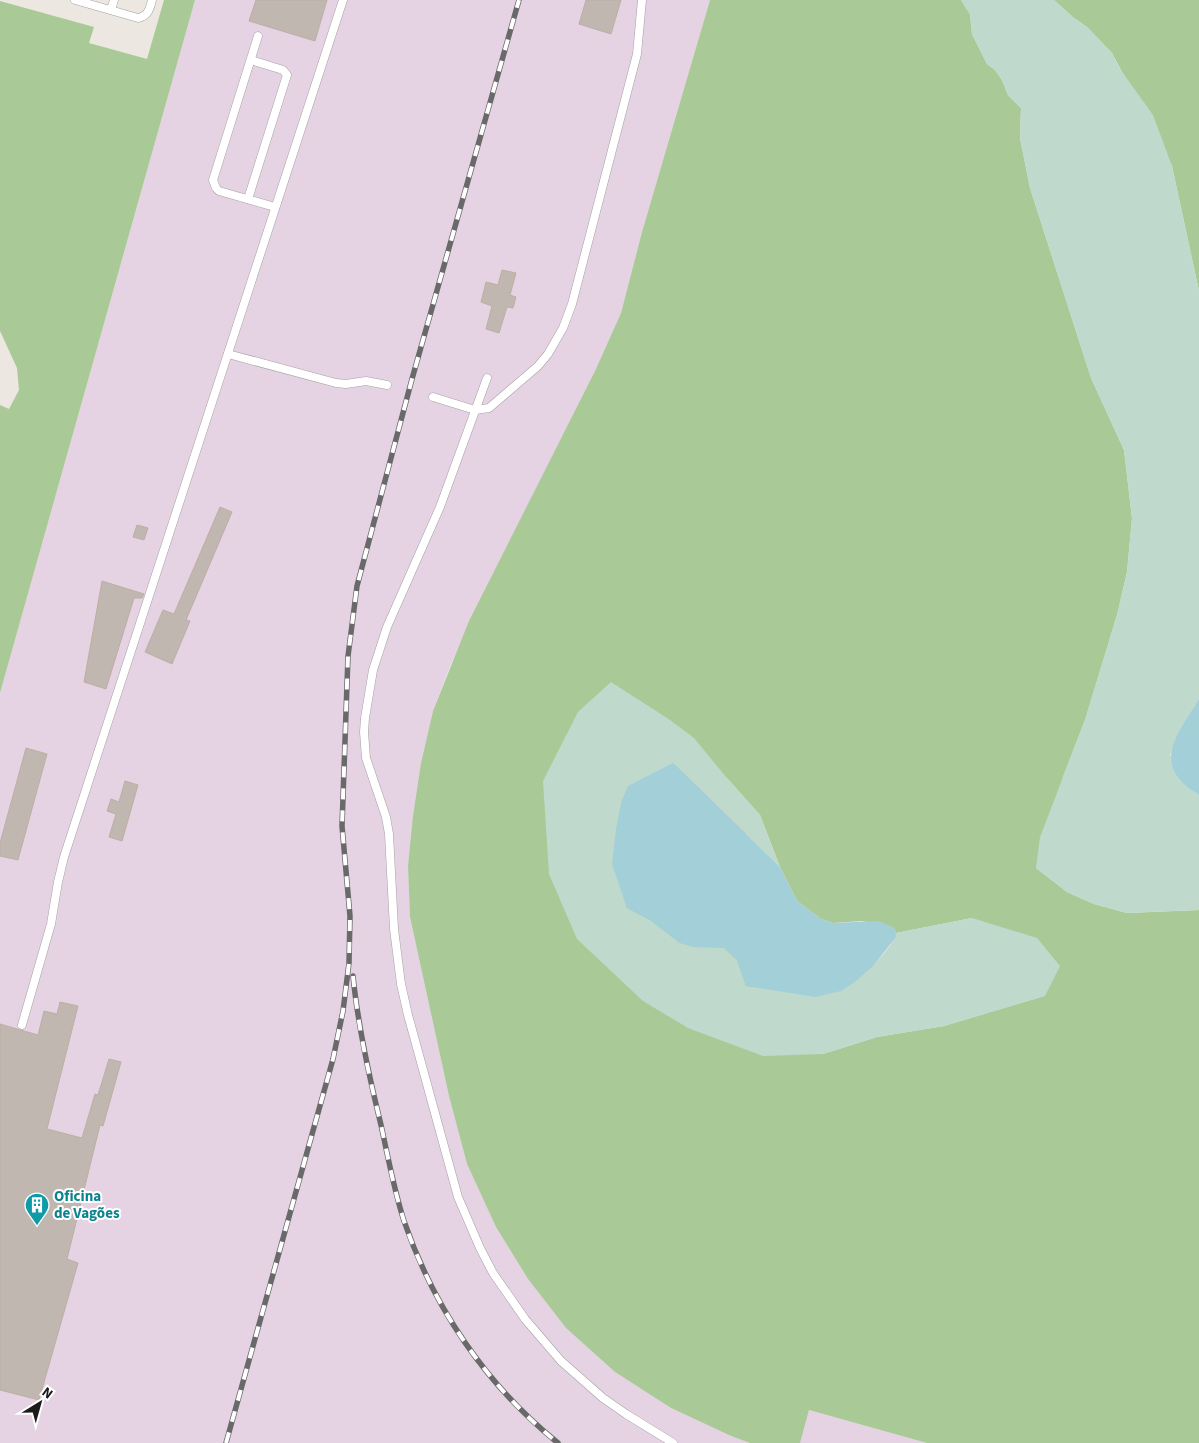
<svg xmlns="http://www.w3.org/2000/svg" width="1199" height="1443" font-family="'Source Sans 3',sans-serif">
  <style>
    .industrial { fill: #e5d3e3 }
    .forest { fill: #a9ca97; fill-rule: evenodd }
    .wetland { fill: #bfdacc }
    .water { fill: #a3cfd8 }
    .building { fill: #c1b7b1; stroke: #bdaea4 }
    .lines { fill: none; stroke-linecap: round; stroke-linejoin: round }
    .lane-casing { stroke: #a2a2a2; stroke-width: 9 }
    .lane { stroke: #fff; stroke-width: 8 }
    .rail-casing { stroke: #696969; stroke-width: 5.5 }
    .rail { stroke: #fff; stroke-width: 4; stroke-dasharray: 11; stroke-linecap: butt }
    .labels { text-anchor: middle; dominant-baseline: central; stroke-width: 4; stroke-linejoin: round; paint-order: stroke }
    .culture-label { font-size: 15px; font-weight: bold; fill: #0d838f; stroke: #fff; text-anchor: start }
  </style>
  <rect width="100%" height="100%" fill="#ece8e1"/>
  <g class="industrial">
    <path d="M195 0H710L642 232 621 313 595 371 450 666 433 711 421 763 408 866 410 917 449 1096 467 1164 496 1227 528 1279 566 1328 615 1372 671 1408 731 1436 750 1443H0V693Z"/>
    <path d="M809 1410 927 1443H800Z"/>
  </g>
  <g class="forest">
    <path d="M164 0H195L0 693V405L9 409 19 390 17 368 0 331V1L94 27 89 43 147 59Z"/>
    <path d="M710 0H961L970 14 972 34 987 64 995 70 1002 80 1008 95 1021 108 1020 138 1030 188 1091 378 1124 450 1132 518 1127 572 1117 615 1085 720 1063 777 1036 868 1067 892 1094 904 1127 913 1199 910V1443H927L809 1410 800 1443H750L731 1436 671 1408 615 1372 566 1328 528 1279 496 1227 467 1164 449 1096 410 917 408 866 413 816 421 763 433 711 469 621 595 371 621 313 642 232ZM726 777 760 815 780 867 797 901 821 919 833 923 862 921 894 928 896 933 972 918 1044 996 944 1026 877 1037 823 1054Z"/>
    <path d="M1054 0H1199V291L1172 166 1112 53 1087 27 1074 18Z"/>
  </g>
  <g class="wetland">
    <path d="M961 0H1054L1074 18 1087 27 1112 53 1120 69 1153 115 1172 166 1199 291V699L1181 729 1170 755 1193 791 1199 795V910L1127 913 1094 904 1067 892 1036 868 1040 837 1085 720 1117 615 1127 572 1132 518 1124 450 1091 378 1030 188 1020 138 1021 108 1008 95 1002 80 995 70 987 64 972 34 970 14Z"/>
    <path d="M611 682 670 720 694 738 726 777 760 815 780 867 673 763 622 800 616 830 623 895 627 908 650 920 680 943 724 948 737 960 746 986 770 989 855 982C867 971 893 948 896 933L972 918 1037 938 1060 966 1045 996 944 1026 877 1037 823 1054 763 1056 688 1028 643 1001 577 939 549 874 543 781 578 712Z"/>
  </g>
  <g class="water">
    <path d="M1199 699V795C1150 765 1176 737 1199 699Z"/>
    <path d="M673 763 780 867 797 901 821 919 833 923 879 921 894 928 896 933V937L873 966 855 982 841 991 815 997 746 986 737 960 724 948 693 947 680 943 650 920 627 908 612 864 616 830 622 800 628 786Z"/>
  </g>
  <g class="building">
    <path d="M256 0H327L315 41 249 21Z"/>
    <path d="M586 0H621L611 34 579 24Z"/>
    <path d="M502 270 516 273 510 295 516 297 513 308 507 307 499 333 486 329 492 306 481 302 486 282 498 285Z"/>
    <path d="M220 507 232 512 186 620 190 621 172 664 145 652 163 610 174 614Z"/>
    <path d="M137 525 148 528 144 540 133 537Z"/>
    <path d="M102 581 144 594 142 598H134L106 689 84 682Z"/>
    <path d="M26 748 47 754 18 860 0 856V843Z"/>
    <path d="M125 781 138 785 122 841 109 837 116 814 107 811 111 799 119 802Z"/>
    <path d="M60 1002 78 1006 47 1129 82 1138 95 1094 98 1095 109 1059 121 1062 103 1126 100 1125 67 1259 78 1263 39 1400 0 1390V1024L38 1035 44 1011 57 1014Z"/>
  </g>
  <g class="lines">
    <defs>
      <g id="lane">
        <path d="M75 0 138 18C148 16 150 9 152 0"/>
        <path d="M111 10 114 0"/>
        <path d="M258 36 213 180 216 188 219 191 275 207"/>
        <path d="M248 199 287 75 283 70 251 60"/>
        <path d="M228 354 336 383 346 384 366 381 387 385"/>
        <path d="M487 378 440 507 387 627 373 670 365 718 364 732 366 758 386 817 389 834 394 929 401 984 408 1015 458 1197 480 1248 493 1273 525 1319 561 1361 603 1398 626 1414 673 1443"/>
        <path d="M433 397 475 410 489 408 538 366 548 354 563 328 572 304 637 54 642 0"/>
        <path d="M22 1025 51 924 58 882 64 857 343 0"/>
      </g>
    </defs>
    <use href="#lane" class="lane-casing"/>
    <use href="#lane" class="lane"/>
    <defs>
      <g id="rail">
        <path d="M353 976C358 1027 369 1076 381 1125 388 1157 394 1190 404 1221 434 1308 486 1385 558 1443"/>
        <path d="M226 1443 333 1059 343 1011 349 963 350 916 342 826 348 656 357 586 412 379 519 0"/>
      </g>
    </defs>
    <use href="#rail" class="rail-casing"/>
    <use href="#rail" class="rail"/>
  </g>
  <defs>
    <symbol id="building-pin" viewBox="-11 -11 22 30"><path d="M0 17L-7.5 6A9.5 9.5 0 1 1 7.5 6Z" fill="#0f9aa8" stroke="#fff"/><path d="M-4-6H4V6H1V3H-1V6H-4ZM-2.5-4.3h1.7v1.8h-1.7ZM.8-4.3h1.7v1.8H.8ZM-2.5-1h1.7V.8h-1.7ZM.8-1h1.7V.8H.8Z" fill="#fff"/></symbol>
  </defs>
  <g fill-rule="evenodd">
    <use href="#building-pin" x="23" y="1191" width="28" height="38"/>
  </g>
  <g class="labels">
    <g class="culture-label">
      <text x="54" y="1196">Oficina<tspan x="54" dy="17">de Vagões</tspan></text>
    </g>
  </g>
  <g transform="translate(40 1403) rotate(37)" stroke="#ffffff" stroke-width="4" paint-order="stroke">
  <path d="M0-4L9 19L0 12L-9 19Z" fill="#1b1b1b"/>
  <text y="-8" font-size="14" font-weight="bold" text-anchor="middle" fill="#1b1b1b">N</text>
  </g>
</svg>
